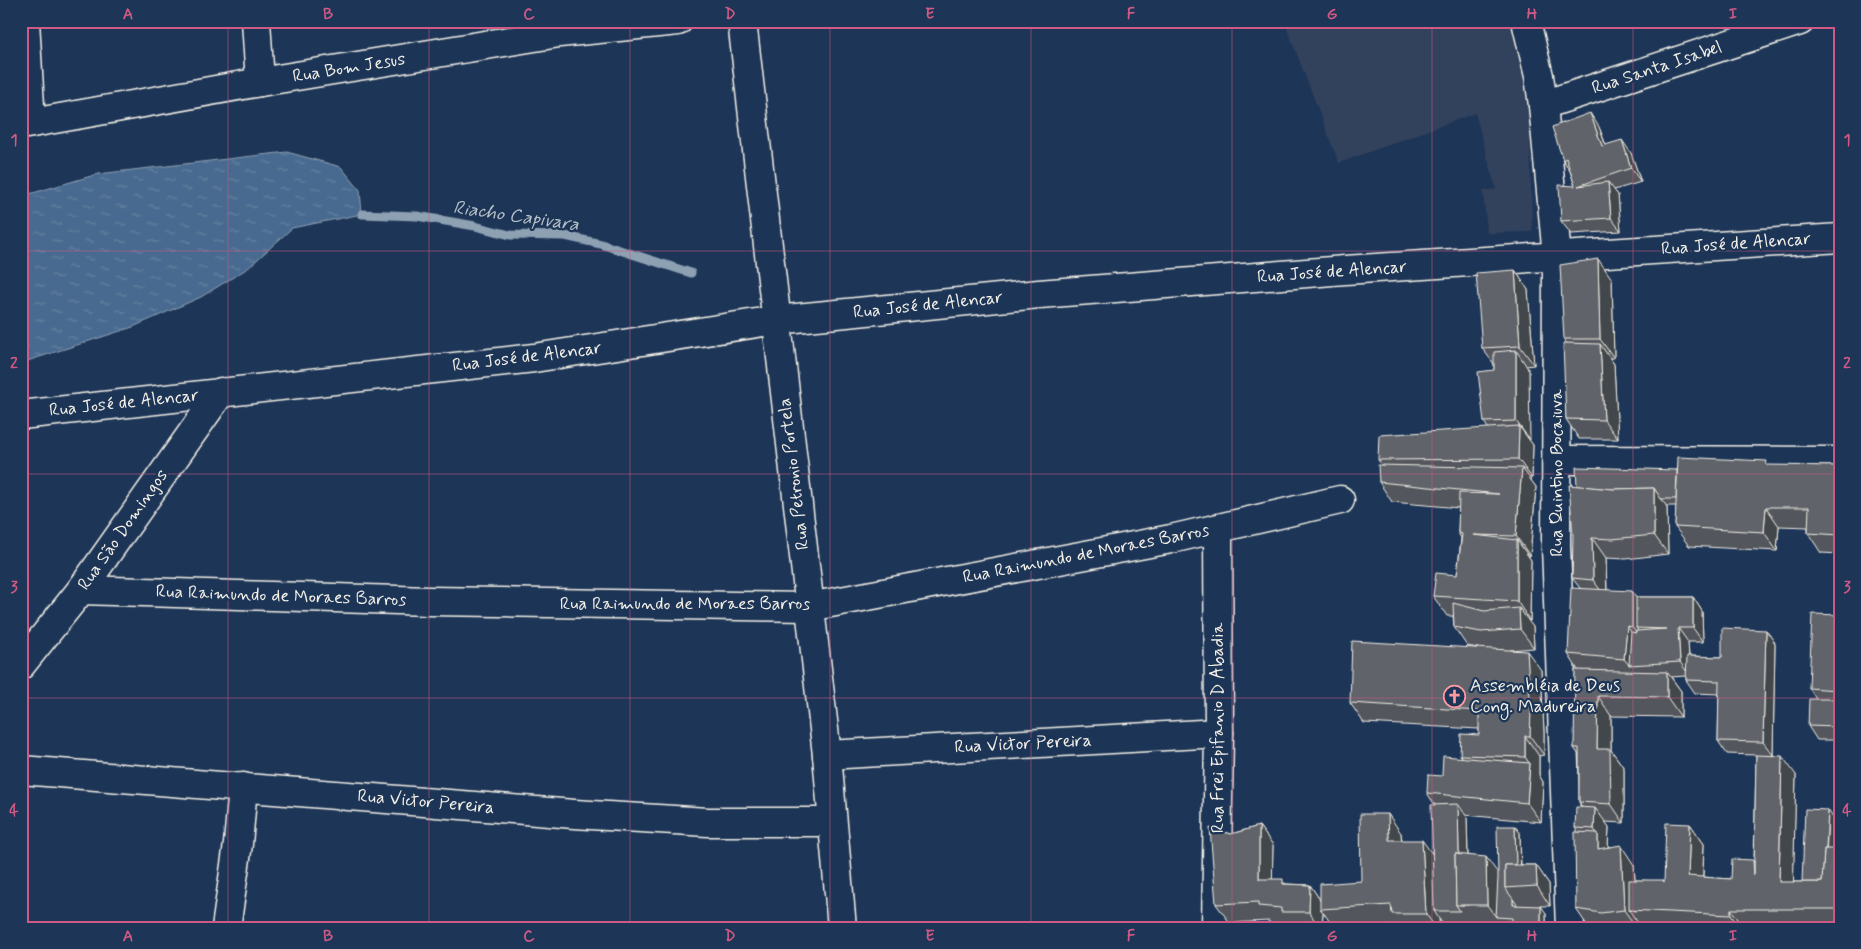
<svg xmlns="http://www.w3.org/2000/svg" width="1861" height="949" font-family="Mynerve,sans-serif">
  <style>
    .built { fill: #31435d }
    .water { fill: url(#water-ripples); stroke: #8ea1b3 }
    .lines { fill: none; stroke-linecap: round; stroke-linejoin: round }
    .stream { stroke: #8ea1b3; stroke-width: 9 }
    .minor-casing { stroke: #f4f1e8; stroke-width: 31 }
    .minor { stroke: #1d3557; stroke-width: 28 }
    .wall { fill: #53565c; stroke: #f4f1e8; fill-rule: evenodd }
    .shaded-wall { fill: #43464b; stroke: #f4f1e8 }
    .building { fill: #60646b; stroke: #f4f1e8 }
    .grid { fill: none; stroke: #d15985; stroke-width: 1; stroke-opacity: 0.55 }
    .labels { text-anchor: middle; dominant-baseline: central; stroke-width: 4.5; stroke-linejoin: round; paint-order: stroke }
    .street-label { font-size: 18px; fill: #f4f1e8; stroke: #1d3557 }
    .poi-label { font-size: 18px; fill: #f4f1e8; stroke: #1d3557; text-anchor: start }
    .water-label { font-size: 19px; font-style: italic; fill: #b8c2c9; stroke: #1d3557 }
    .neatline { fill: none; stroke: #d15985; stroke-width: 2 }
    .grid-label { font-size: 16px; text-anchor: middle; font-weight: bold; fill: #d15985 }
  </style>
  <defs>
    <pattern id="water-ripples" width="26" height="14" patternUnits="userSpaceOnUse" patternTransform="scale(1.25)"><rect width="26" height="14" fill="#4a6b90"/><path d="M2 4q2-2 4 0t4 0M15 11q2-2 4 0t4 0" fill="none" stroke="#6581a0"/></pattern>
  </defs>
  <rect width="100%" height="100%" fill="#1d3557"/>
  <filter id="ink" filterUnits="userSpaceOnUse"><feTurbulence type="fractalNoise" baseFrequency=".02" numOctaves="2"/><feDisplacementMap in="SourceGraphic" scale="10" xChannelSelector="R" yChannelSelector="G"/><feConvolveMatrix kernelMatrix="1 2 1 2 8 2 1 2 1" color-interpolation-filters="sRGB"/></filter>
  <g filter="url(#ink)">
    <path class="built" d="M1284 21H1520L1529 93 1532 232 1487 233 1483 191 1496 189 1475 113 1339 163Z"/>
    <path class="water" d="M287 152 341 167 360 190 362 214 292 228 248 268 201 297 133 327 21 363V197L26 195 98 174Z"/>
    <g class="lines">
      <path class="stream" d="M362 214 417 216 475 226 510 235 565 236 601 244 691 273"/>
      <defs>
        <g id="minor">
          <path d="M25 21 31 123"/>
          <path d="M256 21 260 82"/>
          <path d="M742 21 827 755 842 928"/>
          <path d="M1526 21 1539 76 1543 105 1557 257 1556 546 1570 928"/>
          <path d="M1543 105 1800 21"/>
          <path d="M21 125 260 82 559 33 678 21"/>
          <path d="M21 415 534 358 776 320 1039 294 1345 270 1840 238"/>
          <path d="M1558 460 1840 461"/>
          <path d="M81 590 429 601 809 607 1171 539 1340 500"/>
          <path d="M21 665 81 590 221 392"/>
          <path d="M827 755 1219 733"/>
          <path d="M21 770 574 814 708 822H832"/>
          <path d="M226 928 238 844 243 787"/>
          <path d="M1216 928 1219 733 1218 529"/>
        </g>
      </defs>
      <use href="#minor" class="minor-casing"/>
      <use href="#minor" class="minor"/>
    </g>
    <g class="wall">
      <path d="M1599 127 1606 145 1631 153 1641 182 1614 190 1618 195 1621 231 1571 234 1561 221 1575 186 1570 171 1563 160Z"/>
      <path d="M1515 270 1528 290 1534 365 1526 366 1529 370V440L1533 445 1532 478H1529L1536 487 1530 556H1528L1531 560 1530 621H1528L1533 627 1534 648 1510 650 1541 670 1544 732V755L1539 756V775L1543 782 1541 822 1465 815 1467 817 1468 855 1498 873 1520 833 1521 865H1536L1549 884 1550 906H1538L1546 913V928H1514L1512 925 1500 924H1443L1439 919 1440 928H1402L1400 925 1334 928 1323 912 1322 928H1292L1291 927 1272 926 1269 921 1230 923 1216 904 1231 834 1259 826 1273 845 1272 879 1287 884 1310 885 1320 900 1361 881 1401 833 1402 840 1432 854 1435 805 1427 793 1442 776 1462 757 1460 755 1479 735V729L1364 723 1350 703 1478 648 1467 646 1454 627 1453 616H1447L1433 596 1457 575 1461 538 1458 533 1459 508 1392 502 1379 482 1382 465 1378 460 1488 428 1484 422 1494 370V364L1482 348Z"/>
      <path d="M1612 279 1614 358H1610L1614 364 1618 439H1579L1566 419 1567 344 1564 339Z"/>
      <path d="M1770 466H1840V554L1821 553 1808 533V527L1779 526 1777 551 1689 546 1675 527 1676 506H1666L1667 507 1668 554 1626 559 1606 558 1607 590 1636 597H1693L1702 611 1703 642H1688L1689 656 1722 657 1766 630 1775 643 1773 755 1796 775 1793 882H1802L1837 824 1836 849H1840V928H1641L1638 923V928H1589L1576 909 1578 832 1575 828 1582 807 1579 802V755L1574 748 1578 670 1568 654 1580 588 1572 578 1577 486 1677 470ZM1686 676V680L1695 693 1719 694 1718 741 1727 754 1756 755 1754 862 1731 879 1703 877 1704 844 1690 824 1664 881 1635 880 1634 865 1608 847 1609 827 1605 822 1624 823V768L1611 750V716L1681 717V691L1671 677Z"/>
      <path d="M1840 615V703H1839L1840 704V740H1817L1808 726 1816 699 1809 688Z"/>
    </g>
    <g class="shaded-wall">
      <path d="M1590 113 1599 127 1611 160 1602 146Z"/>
      <path d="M1622 140 1631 153 1641 182 1631 168Z"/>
      <path d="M1608 182 1618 195 1621 231 1611 218Z"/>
      <path d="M1598 259 1612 279 1614 358 1600 339Z"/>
      <path d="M1515 270 1528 290 1534 365 1520 346Z"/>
      <path d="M1600 344 1614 364 1618 439 1604 420Z"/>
      <path d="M1516 350 1529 370 1530 440 1516 421Z"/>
      <path d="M1519 426 1533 445 1532 478 1518 459Z"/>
      <path d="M1522 468 1536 487 1530 556 1516 536Z"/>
      <path d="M1654 488 1667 507 1668 554 1654 535Z"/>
      <path d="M1766 507 1779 526 1777 551 1764 532Z"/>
      <path d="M1592 538 1606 558 1607 599 1593 580Z"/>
      <path d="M1517 540 1531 560 1530 621 1517 601Z"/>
      <path d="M1632 591 1645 610 1636 628 1646 641V646L1632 627Z"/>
      <path d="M1693 597 1702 611 1703 642 1693 628Z"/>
      <path d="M1519 608 1533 627 1534 648 1520 629Z"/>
      <path d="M1627 626 1640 645 1629 665 1624 659Z"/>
      <path d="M1678 628 1688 642 1690 676 1680 662Z"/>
      <path d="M1766 630 1775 643 1773 755 1763 742Z"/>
      <path d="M1840 637V693L1838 690Z"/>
      <path d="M1527 651 1541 670 1544 732V755L1530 736Z"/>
      <path d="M1667 672 1681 691V717L1667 697Z"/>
      <path d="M1598 696 1611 716V750L1624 768V823L1611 804 1597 749Z"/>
      <path d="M1836 699 1840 704V731L1837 727Z"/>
      <path d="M1525 736 1539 756V775L1543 782 1541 822 1527 803 1530 764 1525 757Z"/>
      <path d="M1782 756 1796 775 1793 901 1779 882Z"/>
      <path d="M1458 804 1467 817 1469 905H1460Z"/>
      <path d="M1595 808 1609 827 1608 847 1612 852 1598 849V835L1594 829Z"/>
      <path d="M1828 810 1837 824 1834 902 1825 888Z"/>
      <path d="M1388 814 1401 833 1403 860 1389 840Z"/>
      <path d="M1690 824 1704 844 1702 896 1688 876Z"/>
      <path d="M1259 826 1273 845 1272 899 1259 879Z"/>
      <path d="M1515 826 1520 833 1521 884 1516 877Z"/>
      <path d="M1422 840 1436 859 1434 911 1439 919 1440 928H1436L1426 914Z"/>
      <path d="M1621 845 1634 865 1637 911 1629 910 1638 923V928H1637L1624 910Z"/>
      <path d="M1486 857 1500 876 1496 917 1487 905Z"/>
      <path d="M1536 865 1549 884 1550 906 1537 886Z"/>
      <path d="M1310 885 1323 904 1320 909 1323 912 1322 928H1320L1309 912Z"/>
      <path d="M1513 899 1518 906 1513 905Z"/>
      <path d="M1541 906 1546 913V928H1542L1541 926Z"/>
      <path d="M1731 909 1744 928H1740L1731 915Z"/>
    </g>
    <g class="building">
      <path d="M1590 113 1602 146 1622 140 1631 168 1578 186 1608 182 1611 218 1561 221 1559 185 1575 186 1566 158 1563 160 1552 127Z"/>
      <path d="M1598 259 1600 339H1564L1560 265Z"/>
      <path d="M1515 270 1520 346 1482 348 1476 273Z"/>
      <path d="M1563 343 1600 344 1604 420 1566 419Z"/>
      <path d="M1516 350V421L1484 422 1478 372 1494 370V352Z"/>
      <path d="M1519 426 1518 459 1378 460 1379 435Z"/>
      <path d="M1678 457 1767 461 1766 465 1840 466V535L1808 533 1809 507H1766L1764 532 1675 527Z"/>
      <path d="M1378 465 1522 468 1516 536 1474 535 1517 540V601L1433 596 1436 573 1457 575 1462 534 1458 533 1459 493 1499 494 1379 482Z"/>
      <path d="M1576 467 1677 470 1676 499H1661L1654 488 1613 489 1577 486Z"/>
      <path d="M1569 485 1613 489 1654 488V535L1612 539 1592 538 1593 580 1572 578 1573 536Z"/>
      <path d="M1571 588 1632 591V627L1627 626 1624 659 1568 654Z"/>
      <path d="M1636 597H1693V628H1678L1680 662 1629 665 1631 632 1636 633V631L1666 629 1636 628Z"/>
      <path d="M1453 603 1484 611 1519 608 1520 629 1481 632 1454 627Z"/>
      <path d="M1812 614 1840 615V637L1838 690 1809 688Z"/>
      <path d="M1722 628 1766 630 1763 742 1718 741 1719 681 1686 680 1687 656 1722 657Z"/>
      <path d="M1352 641 1527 651 1531 712 1530 736H1525V757L1460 755 1461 734 1479 735V711L1350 703Z"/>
      <path d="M1575 670 1667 672V697L1598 696 1597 749H1610L1611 804 1579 802V748H1574Z"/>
      <path d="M1809 699H1836L1837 727 1808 726Z"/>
      <path d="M1756 755 1782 756 1779 882H1822L1824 849H1840V909H1731V915L1629 910V880H1663L1664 882 1666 823 1690 824 1688 876 1731 879 1732 859 1753 860 1754 875Z"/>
      <path d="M1443 756 1530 763 1527 803 1427 793 1428 775 1442 776Z"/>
      <path d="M1458 804 1459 854H1455L1456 905 1460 911H1434L1431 805Z"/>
      <path d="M1576 807 1595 808 1594 829 1575 828Z"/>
      <path d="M1805 809 1828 810 1826 849H1824L1822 882H1802Z"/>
      <path d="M1360 814H1388L1389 840H1422L1426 914H1392L1391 905 1320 909V884L1361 881Z"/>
      <path d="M1259 826V879H1283V884L1310 885 1309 912H1281V908L1258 906V902L1216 904 1210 828 1231 834Z"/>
      <path d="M1497 826H1515L1516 865H1505V888L1513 899V905L1541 906V926L1512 924V918L1496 917 1498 877Z"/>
      <path d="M1575 832 1598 833V849L1621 845 1624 910 1601 913 1576 909Z"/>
      <path d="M1455 854 1486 857 1487 905H1456Z"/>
      <path d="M1505 865H1536L1537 886 1505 888Z"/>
    </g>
  </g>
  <path class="grid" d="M228 21V928M429 21V928M630 21V928M830 21V928M1031 21V928M1232 21V928M1432 21V928M1633 21V928M21 251H1840M21 474H1840M21 698H1840"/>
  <defs>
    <symbol id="church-ring" viewBox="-11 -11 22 22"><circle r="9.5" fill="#1d3557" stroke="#ff9aa2" stroke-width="1.5"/><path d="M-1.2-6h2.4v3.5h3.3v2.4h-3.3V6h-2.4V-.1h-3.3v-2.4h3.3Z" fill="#ff9aa2"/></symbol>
  </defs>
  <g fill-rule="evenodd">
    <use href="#church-ring" x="1442" y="684" width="25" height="25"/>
  </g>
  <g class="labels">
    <g class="street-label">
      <text transform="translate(349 68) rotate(-9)">Rua Bom Jesus</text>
      <text transform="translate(1657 68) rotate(-18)">Rua Santa Isabel</text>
      <text transform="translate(1736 244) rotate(-4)">Rua José de Alencar</text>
      <text transform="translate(1332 272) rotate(-4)">Rua José de Alencar</text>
      <text transform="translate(928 305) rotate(-6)">Rua José de Alencar</text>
      <text transform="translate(527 357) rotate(-7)">Rua José de Alencar</text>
      <text transform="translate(124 403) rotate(-6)">Rua José de Alencar</text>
      <text transform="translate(1557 473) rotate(-90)">Rua Quintino Bocaiuva</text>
      <text transform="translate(794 474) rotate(-97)">Rua Petronio Portela</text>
      <text transform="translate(123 530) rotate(-55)">Rua São Domingos</text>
      <text transform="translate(1086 554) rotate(-11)">Rua Raimundo de Moraes Barros</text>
      <text transform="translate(281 596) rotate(2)">Rua Raimundo de Moraes Barros</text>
      <text x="685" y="604">Rua Raimundo de Moraes Barros</text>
      <text transform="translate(1218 728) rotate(-90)">Rua Frei Epifanio D Abadia</text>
      <text transform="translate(1023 744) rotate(-3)">Rua Victor Pereira</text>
      <text transform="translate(426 802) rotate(5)">Rua Victor Pereira</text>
    </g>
    <g class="poi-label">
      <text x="1470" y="686">Assembléia de Deus<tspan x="1470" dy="21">Cong. Madureira</tspan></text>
    </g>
    <g class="water-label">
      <text transform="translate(516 216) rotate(8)">Riacho Capivara</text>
    </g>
  </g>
  <rect width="1861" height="949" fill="none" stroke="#1d3557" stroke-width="55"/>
  <rect x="28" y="28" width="1806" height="894" class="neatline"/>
  <g class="grid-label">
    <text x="128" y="19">A</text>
    <text x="328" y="19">B</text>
    <text x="529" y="19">C</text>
    <text x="730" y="19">D</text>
    <text x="930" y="19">E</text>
    <text x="1131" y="19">F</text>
    <text x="1332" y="19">G</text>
    <text x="1532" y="19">H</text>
    <text x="1733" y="19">I</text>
    <text x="14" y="145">1</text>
    <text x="1847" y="145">1</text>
    <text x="14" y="368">2</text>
    <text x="1847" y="368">2</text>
    <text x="14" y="592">3</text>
    <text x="1847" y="592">3</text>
    <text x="14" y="815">4</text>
    <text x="1847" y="815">4</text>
    <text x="128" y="941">A</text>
    <text x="328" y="941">B</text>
    <text x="529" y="941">C</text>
    <text x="730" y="941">D</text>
    <text x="930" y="941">E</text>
    <text x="1131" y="941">F</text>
    <text x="1332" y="941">G</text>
    <text x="1532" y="941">H</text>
    <text x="1733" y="941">I</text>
  </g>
</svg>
